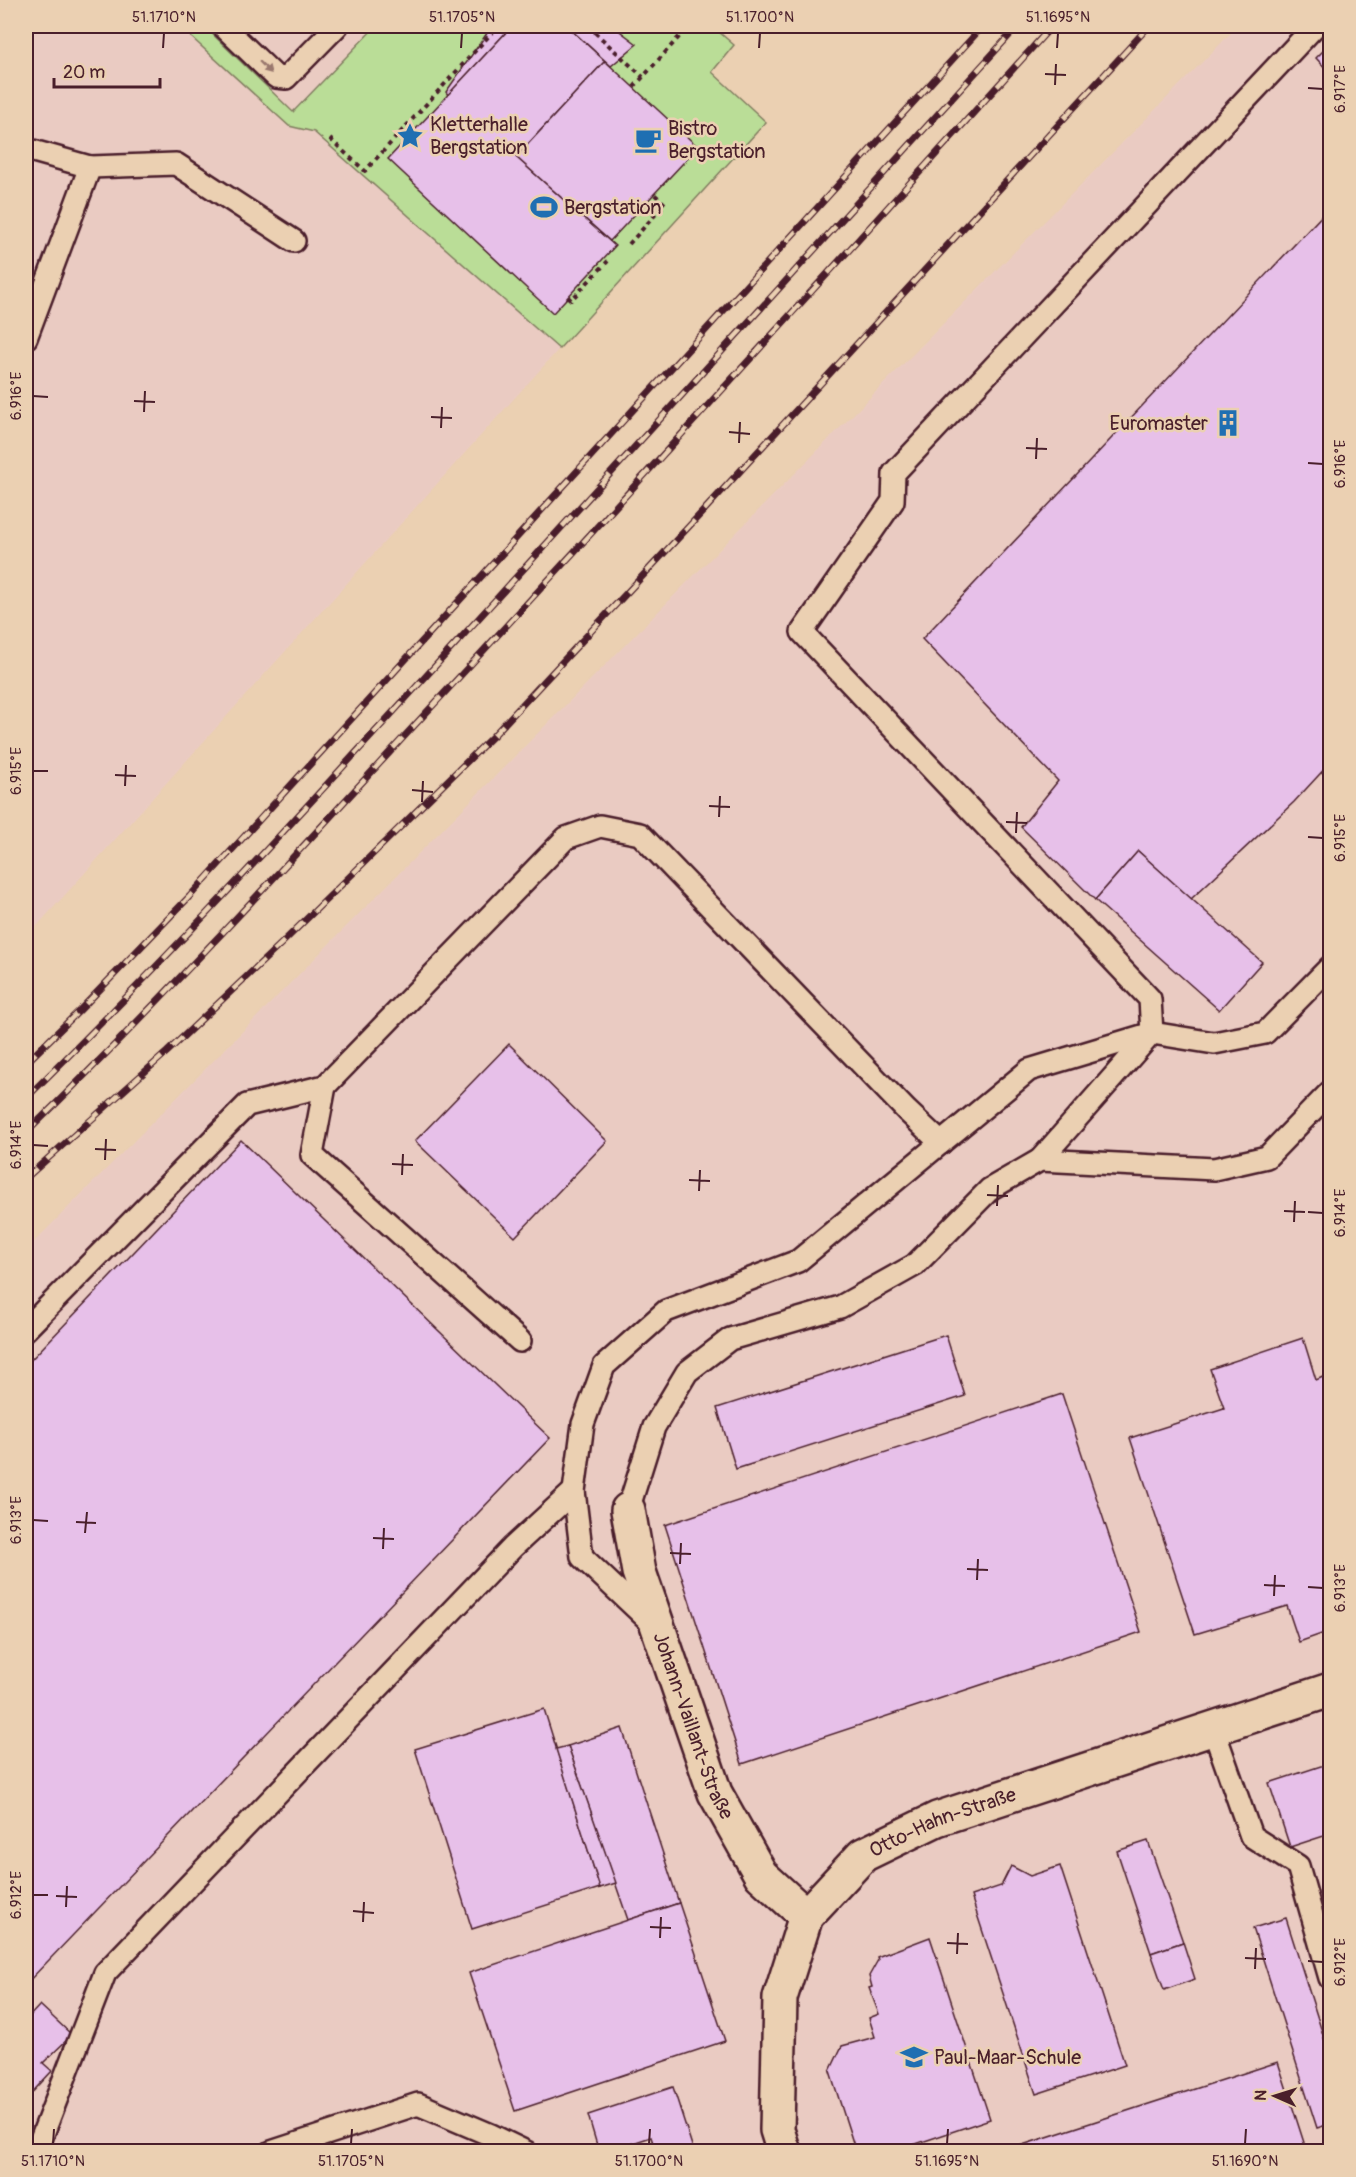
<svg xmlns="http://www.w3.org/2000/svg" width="1356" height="2177" font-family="Pangolin,sans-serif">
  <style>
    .built { fill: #eacbc2 }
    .green { fill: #badd97; stroke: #827e61; stroke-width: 1.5 }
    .building { fill: #e7c0e9; stroke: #4a1f2b; stroke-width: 1.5 }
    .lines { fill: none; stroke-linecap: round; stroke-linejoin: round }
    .lane-casing { stroke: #4a1f2b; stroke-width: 26 }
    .street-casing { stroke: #4a1f2b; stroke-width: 38 }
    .path { stroke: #4a1f2b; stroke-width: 4; stroke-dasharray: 4.5 4.5; stroke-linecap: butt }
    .lane { stroke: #ebd0b2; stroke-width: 21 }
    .street { stroke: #ebd0b2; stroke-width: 33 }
    .rail-casing { stroke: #4a1f2b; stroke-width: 7 }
    .rail { stroke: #ebd0b2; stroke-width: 4.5; stroke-dasharray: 14; stroke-linecap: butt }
    .oneway { fill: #9a786e }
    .ticks { fill: none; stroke: #4a1f2b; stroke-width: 2 }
    .labels { text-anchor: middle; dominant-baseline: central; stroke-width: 5; stroke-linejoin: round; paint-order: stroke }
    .poi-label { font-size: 20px; fill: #4a1f2b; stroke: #ebd0b2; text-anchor: start }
    .street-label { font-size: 20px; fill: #4a1f2b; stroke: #ebd0b2 }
    .neatline { fill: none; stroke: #4a1f2b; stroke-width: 2 }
    .ticks-label { font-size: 15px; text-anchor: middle; fill: #4a1f2b }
  </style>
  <rect width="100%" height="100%" fill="#ebd0b2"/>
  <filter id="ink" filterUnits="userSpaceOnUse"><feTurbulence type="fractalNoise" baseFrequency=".0167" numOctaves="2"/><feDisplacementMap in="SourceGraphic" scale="12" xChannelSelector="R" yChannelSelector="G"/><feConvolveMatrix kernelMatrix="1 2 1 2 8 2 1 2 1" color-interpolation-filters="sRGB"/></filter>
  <g filter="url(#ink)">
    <g class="built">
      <path d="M26 26H179L288 126 314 132 559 349 26 938Z"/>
      <path d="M203 26H376L293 112Z"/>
      <path d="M1238 26H1330V2151H26V1250Z"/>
    </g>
    <path class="green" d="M179 26H204L293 112 376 26H712L734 45 712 72 766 122 559 349 314 132 289 126Z"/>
    <g class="building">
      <path d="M492 26H512L448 95 446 92Z"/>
      <path d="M512 26H567L605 61 516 157 615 246 553 313 388 159Z"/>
      <path d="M567 26H613L637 44 611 66Z"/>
      <path d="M1330 44V73L1316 58Z"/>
      <path d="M605 61 698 147 610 241 516 157Z"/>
      <path d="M1330 207V763L1294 802 1191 899 1138 851 1095 900 1021 827 1058 781 922 639Z"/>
      <path d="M1138 851 1262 962 1219 1010 1095 900Z"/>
      <path d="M509 1044 607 1141 515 1237 415 1141Z"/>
      <path d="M241 1140 550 1438 26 1984V1365Z"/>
      <path d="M946 1335 965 1396 736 1469 717 1408Z"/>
      <path d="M1303 1338 1316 1380 1330 1374V1631L1299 1642 1287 1606 1195 1634 1130 1438 1224 1408 1210 1369Z"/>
      <path d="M1062 1394 1141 1632 742 1764 665 1525Z"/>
      <path d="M544 1709 600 1888 472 1929 415 1749Z"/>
      <path d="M622 1728 679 1903 628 1920 568 1746Z"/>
      <path d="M568 1746 616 1883 600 1888 556 1749Z"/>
      <path d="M1330 1763V1834L1290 1847 1269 1783Z"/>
      <path d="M1148 1841 1183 1942 1151 1953 1117 1851Z"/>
      <path d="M1011 1866 1030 1876 1060 1866 1125 2065 1036 2094 971 1896 1001 1886Z"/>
      <path d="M679 1903 725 2041 515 2111 469 1973Z"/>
      <path d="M1286 1918 1330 2057V2124L1317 2128 1253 1928Z"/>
      <path d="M930 1937 990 2119 892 2152H856L830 2071 842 2046 875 2037 869 2018 879 2014 869 1988 872 1987 869 1976 878 1960 877 1957Z"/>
      <path d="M1183 1942 1195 1979 1164 1990 1151 1953Z"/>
      <path d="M40 2005 72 2035 43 2063 52 2071 26 2099V2020Z"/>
      <path d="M1278 2062 1307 2152H1001Z"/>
      <path d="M673 2087 694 2152H656L651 2137 606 2152H599L588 2115Z"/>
    </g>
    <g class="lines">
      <defs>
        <g id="lane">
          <path d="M223 26 276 77 286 78 337 26"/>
          <path d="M26 149 90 167 26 338"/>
          <path d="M90 167 176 164 294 241"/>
          <path d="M325 1086 312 1155 520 1341"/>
          <path d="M1040 1160 1152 1033 1150 999 802 632 893 501 894 473 1315 26"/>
          <path d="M26 1329 247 1105 325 1086 566 838 600 826 640 834 907 1111 941 1143"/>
          <path d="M628 1510 654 1427 687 1372 730 1339 840 1307 915 1265 990 1189 1040 1160 1214 1169 1267 1157 1330 1092"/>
          <path d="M654 1625 582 1557 574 1491 583 1424 604 1366 666 1311 798 1261 1029 1070 1152 1033 1214 1043 1265 1033 1330 967"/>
          <path d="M1213 1728 1251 1836 1298 1866 1330 1978"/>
          <path d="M36 2152 105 1973 513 1547 574 1491"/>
          <path d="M271 2152 418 2104 491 2135 526 2152"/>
        </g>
        <g id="street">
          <path id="s1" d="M628 1510 639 1572 715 1793 761 1875 806 1916"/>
          <path id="s2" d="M784 2152 777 2130 780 1998 806 1916 863 1855 937 1819 1330 1690"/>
        </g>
      </defs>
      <use href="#lane" class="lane-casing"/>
      <use href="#street" class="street-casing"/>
      <g class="path">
        <path d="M588 26 643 77"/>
        <path d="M634 87 689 26"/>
        <path d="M330 139 365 171 498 26"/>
        <path d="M629 244 665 204 654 194"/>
        <path d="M568 297 571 300 608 261"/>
      </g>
      <use href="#lane" class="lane"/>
      <use href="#street" class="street"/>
      <defs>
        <g id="rail">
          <path d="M26 1063 79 1011 189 897 983 26"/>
          <path d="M26 1098C190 937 344 766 499 596 672 406 845 216 1018 26"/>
          <path d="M26 1133C160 1003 286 865 413 727 628 495 840 260 1052 26"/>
          <path d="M26 1178 167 1052 283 942 493 736 708 506 1149 26"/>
        </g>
      </defs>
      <use href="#rail" class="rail-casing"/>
      <use href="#rail" class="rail"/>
    </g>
    <defs><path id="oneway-solid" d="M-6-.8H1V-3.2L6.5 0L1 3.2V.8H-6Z" transform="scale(1.5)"/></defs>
    <use class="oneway" href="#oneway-solid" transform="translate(265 67) rotate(45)"/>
  </g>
  <path class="ticks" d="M163 48 164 33M461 48 462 33M759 48 760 33M1057 48 1058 33M1045 74 1066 75M1055 85 1056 64M1308 88 1323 89M33 396 48 397M134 401 155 402M144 412 145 391M431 417 452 418M441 428 442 407M729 432 750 434M739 443 740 422M1026 448 1047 449M1036 459 1037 438M1308 463 1323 464M33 771H48M115 775 136 776M125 786 126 765M412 790 433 792M422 802 423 781M709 806 730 807M719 817 720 796M1006 822 1027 823M1016 833 1017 812M1308 837 1323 838M33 1145 48 1146M95 1149 116 1150M105 1160 106 1139M392 1164 413 1165M402 1175 403 1154M689 1180 710 1181M699 1191 700 1170M987 1195 1008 1196M997 1206 998 1185M1284 1211 1305 1212M1308 1212 1323 1213M1294 1222 1295 1201M33 1520 48 1521M76 1522 96 1523M85 1533 87 1512M373 1538 394 1539M383 1549 384 1528M670 1553 691 1554M680 1564 681 1543M967 1569 988 1570M977 1580 978 1559M1264 1585 1285 1586M1308 1587 1323 1588M1274 1596 1275 1575M33 1895H48M56 1896 77 1897M66 1907 67 1886M353 1911 374 1913M363 1922 364 1902M650 1927 671 1928M660 1938 661 1917M947 1943 968 1944M957 1954 958 1933M1245 1958 1266 1959M1308 1961 1323 1962M1255 1969 1256 1948M53 2144 54 2129M351 2144 352 2129M649 2144 650 2129M947 2144 948 2129M1245 2144 1246 2129"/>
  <defs>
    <symbol id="sight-bare" viewBox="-9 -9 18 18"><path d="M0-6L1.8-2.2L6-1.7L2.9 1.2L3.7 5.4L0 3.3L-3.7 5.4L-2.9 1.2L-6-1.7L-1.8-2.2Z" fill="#1f6fb2" stroke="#ebd0b2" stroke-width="2.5" paint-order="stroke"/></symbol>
    <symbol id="cafe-bare" viewBox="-9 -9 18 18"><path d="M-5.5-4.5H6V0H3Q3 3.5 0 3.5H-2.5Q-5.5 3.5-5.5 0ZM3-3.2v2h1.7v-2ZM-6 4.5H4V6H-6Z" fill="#1f6fb2" stroke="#ebd0b2" stroke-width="2.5" paint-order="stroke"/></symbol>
    <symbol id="stadium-bare" viewBox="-9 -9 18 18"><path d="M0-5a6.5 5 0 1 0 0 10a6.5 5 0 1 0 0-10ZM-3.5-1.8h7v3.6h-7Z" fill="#1f6fb2" stroke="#ebd0b2" stroke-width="2.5" paint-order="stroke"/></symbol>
    <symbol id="building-bare" viewBox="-9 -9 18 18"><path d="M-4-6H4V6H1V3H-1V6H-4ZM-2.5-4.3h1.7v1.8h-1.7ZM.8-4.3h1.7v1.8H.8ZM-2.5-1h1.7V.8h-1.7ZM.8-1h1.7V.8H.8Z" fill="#1f6fb2" stroke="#ebd0b2" stroke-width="2.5" paint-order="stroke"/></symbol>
    <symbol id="school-bare" viewBox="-9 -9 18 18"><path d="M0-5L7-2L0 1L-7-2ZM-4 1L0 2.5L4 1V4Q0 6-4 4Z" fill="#1f6fb2" stroke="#ebd0b2" stroke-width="2.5" paint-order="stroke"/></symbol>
  </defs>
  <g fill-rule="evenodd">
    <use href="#sight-bare" x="391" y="117" width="38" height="38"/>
    <use href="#cafe-bare" x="629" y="121" width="38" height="38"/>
    <use href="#stadium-bare" x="525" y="188" width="38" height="38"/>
    <use href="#building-bare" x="1209" y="404" width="38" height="38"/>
    <use href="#school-bare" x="895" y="2038" width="38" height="38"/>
  </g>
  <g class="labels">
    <g class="poi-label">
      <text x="430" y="124">Kletterhalle<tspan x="430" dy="23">Bergstation</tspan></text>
      <text x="668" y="128">Bistro<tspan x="668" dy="23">Bergstation</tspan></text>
      <text x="564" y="207">Bergstation</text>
      <text x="1208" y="423" text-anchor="end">Euromaster</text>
      <text x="934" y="2057">Paul-Maar-Schule</text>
    </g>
    <g class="street-label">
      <text stroke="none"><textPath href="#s1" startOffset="226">Johann-Vaillant-Straße</textPath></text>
      <text stroke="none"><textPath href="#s2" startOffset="411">Otto-Hahn-Straße</textPath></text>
    </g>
  </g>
  <rect width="1356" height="2177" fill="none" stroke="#ebd0b2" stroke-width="66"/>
  <g transform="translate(1275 2096) rotate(273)" stroke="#ebd0b2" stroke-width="4.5" paint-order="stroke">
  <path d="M0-4.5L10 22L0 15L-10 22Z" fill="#4a1f2b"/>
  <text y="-9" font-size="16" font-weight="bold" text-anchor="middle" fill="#4a1f2b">N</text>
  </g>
  <path d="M54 78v9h106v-9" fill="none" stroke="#4a1f2b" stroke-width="3"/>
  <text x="63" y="78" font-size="18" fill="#4a1f2b" stroke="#ebd0b2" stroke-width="4.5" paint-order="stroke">20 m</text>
  <rect x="33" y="33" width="1290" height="2111" class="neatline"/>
  <g class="ticks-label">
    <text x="164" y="22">51.1710°N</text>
    <text x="462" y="22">51.1705°N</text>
    <text x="760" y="22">51.1700°N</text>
    <text x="1058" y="22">51.1695°N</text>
    <text transform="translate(1340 89) rotate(-90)" y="5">6.917°E</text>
    <text transform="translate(16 396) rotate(-90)" y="5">6.916°E</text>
    <text transform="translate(1340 464) rotate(-90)" y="5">6.916°E</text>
    <text transform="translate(16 771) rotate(-90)" y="5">6.915°E</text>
    <text transform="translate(1340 838) rotate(-90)" y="5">6.915°E</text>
    <text transform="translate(16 1145) rotate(-90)" y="5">6.914°E</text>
    <text transform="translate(1340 1213) rotate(-90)" y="5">6.914°E</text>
    <text transform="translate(16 1520) rotate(-90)" y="5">6.913°E</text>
    <text transform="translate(1340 1588) rotate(-90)" y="5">6.913°E</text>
    <text transform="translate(16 1895) rotate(-90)" y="5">6.912°E</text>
    <text transform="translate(1340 1962) rotate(-90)" y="5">6.912°E</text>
    <text x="53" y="2166">51.1710°N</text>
    <text x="351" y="2166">51.1705°N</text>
    <text x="649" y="2166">51.1700°N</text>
    <text x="947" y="2166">51.1695°N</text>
    <text x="1245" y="2166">51.1690°N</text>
  </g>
</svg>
